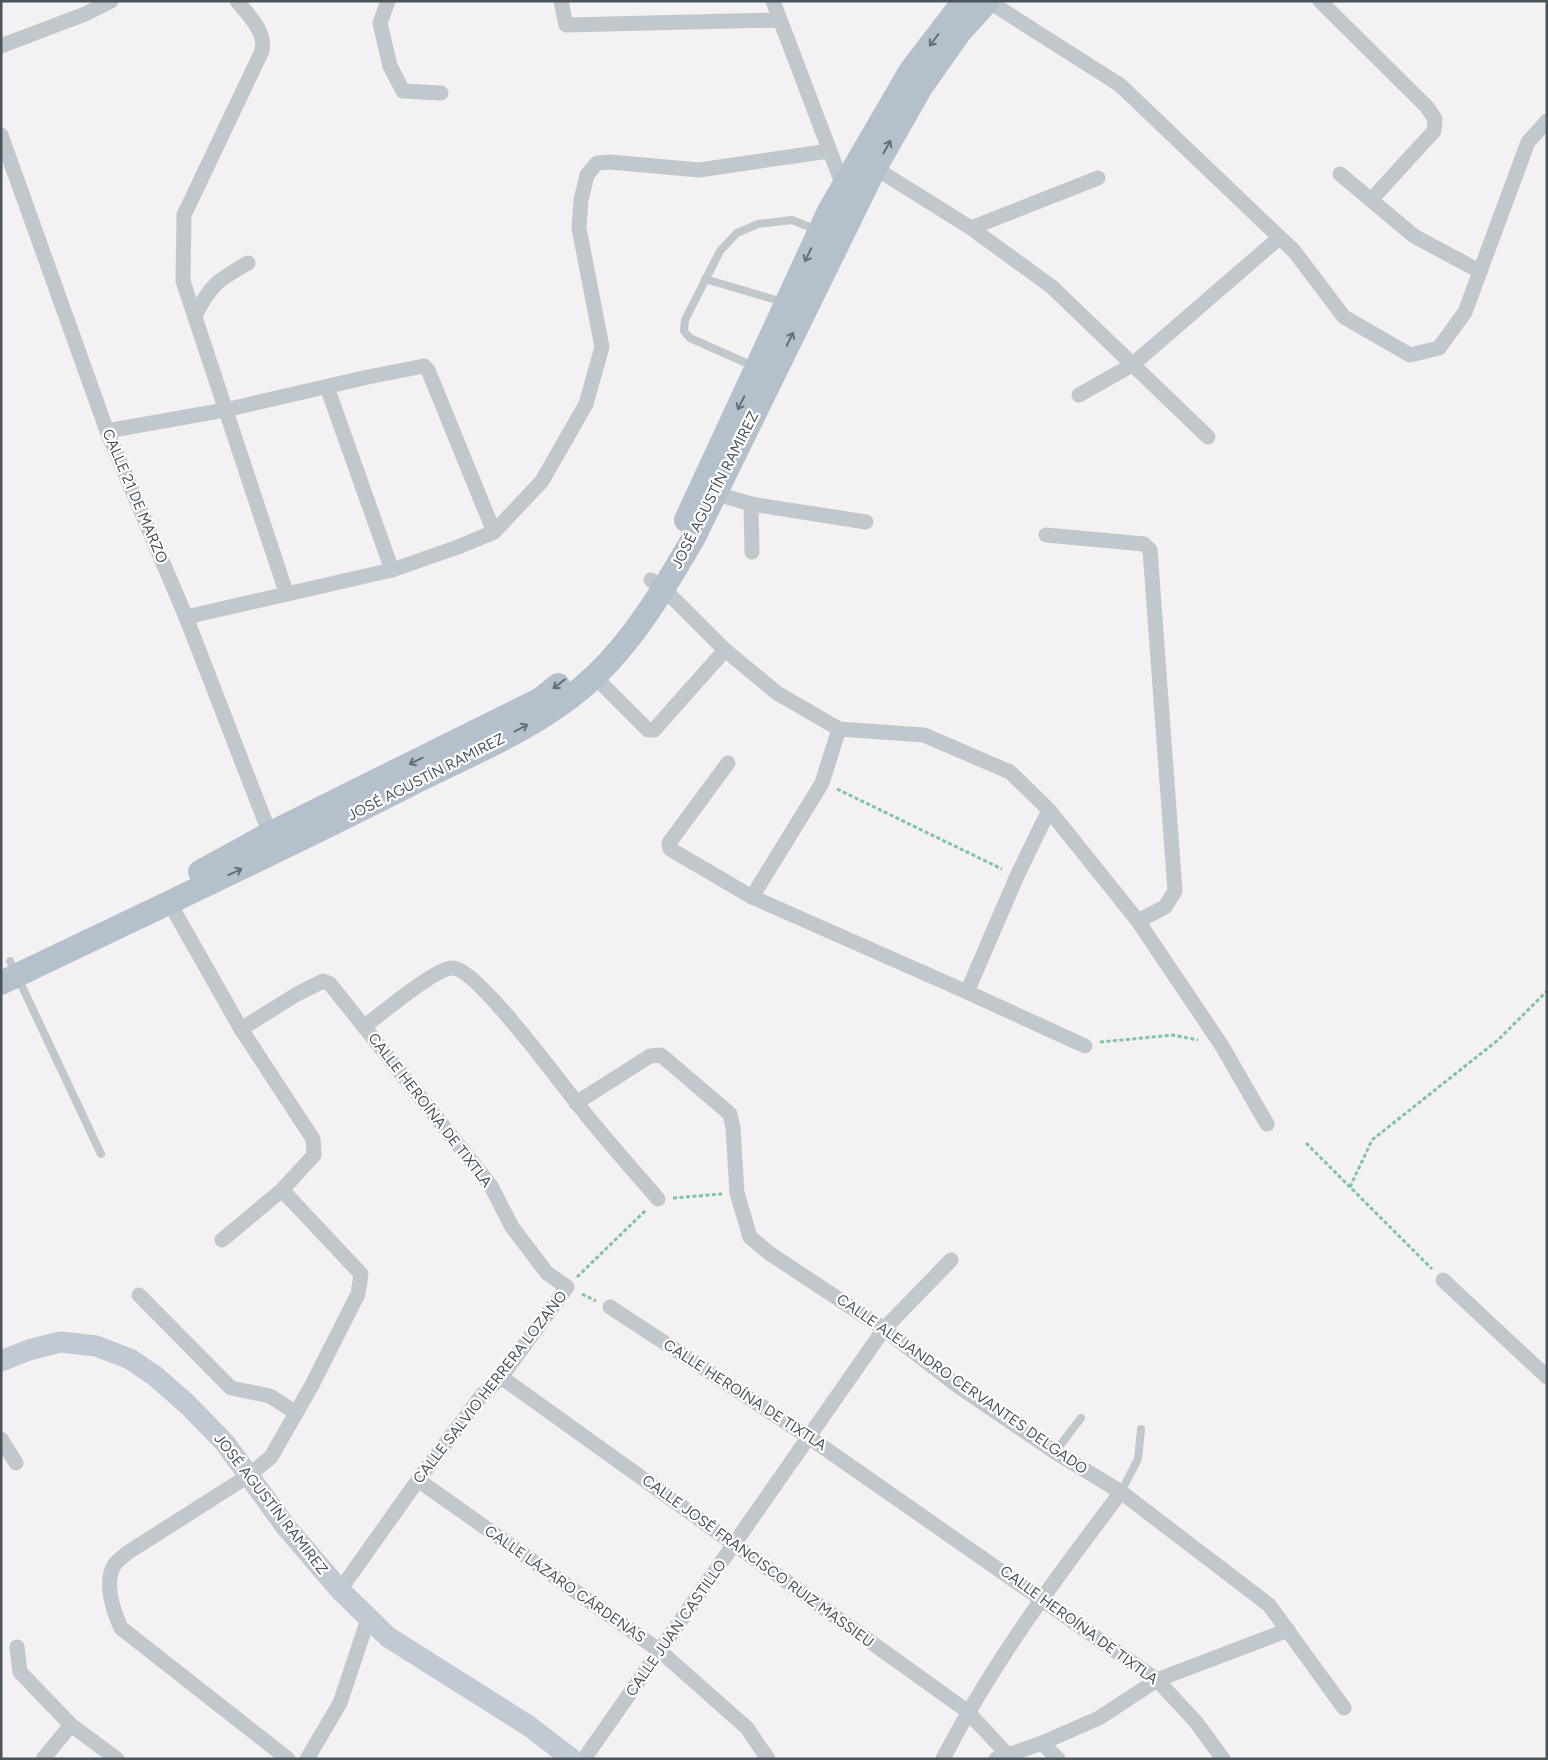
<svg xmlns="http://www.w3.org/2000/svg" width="1548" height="1760" font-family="Figtree,sans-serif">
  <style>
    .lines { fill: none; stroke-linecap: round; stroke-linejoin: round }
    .path { stroke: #80c5a3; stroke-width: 3; stroke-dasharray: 4 2.5; stroke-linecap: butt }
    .lane { stroke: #c0c8ce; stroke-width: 8 }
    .street { stroke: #c0c8ce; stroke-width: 15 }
    .secondary { stroke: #c1c9d2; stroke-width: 21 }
    .primary { stroke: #b4c0cc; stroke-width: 24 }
    .oneway { stroke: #646f78 }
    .labels { text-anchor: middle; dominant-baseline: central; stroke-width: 4.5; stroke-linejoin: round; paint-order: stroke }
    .street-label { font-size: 15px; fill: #4a545c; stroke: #fff }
  </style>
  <rect width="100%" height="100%" fill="#f3f1f1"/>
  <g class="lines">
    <g class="path">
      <path d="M837 789 1002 869"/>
      <path d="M1100 1042 1173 1035 1198 1040"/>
      <path d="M1306 1143 1432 1269"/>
      <path d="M1350 1187 1372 1140 1498 1040 1547 991"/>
      <path d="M673 1198 722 1194"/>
      <path d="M577 1277 646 1210"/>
      <path d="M582 1294 596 1301"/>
    </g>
    <g class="lane">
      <path d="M705 279 783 302"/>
      <path d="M753 366 690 338 684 331 685 320 720 251 737 233 758 224 792 220 817 230"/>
      <path d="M10 961 101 1154"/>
      <path d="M1055 1452 1081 1418"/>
      <path d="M1121 1492 1138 1459 1141 1429"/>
    </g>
    <g class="street">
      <path d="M237 1C249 16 266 31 262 51L184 215 183 281 286 592"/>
      <path d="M388 1 380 23 390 66 403 91 441 93"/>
      <path d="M561 1 566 25 779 20"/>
      <path d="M773 1 845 191"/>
      <path d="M988 1 1120 85 1294 251 1344 317 1410 355 1439 348 1465 312 1528 142 1547 121"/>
      <path d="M1320 1 1427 107 1435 119 1434 131 1371 200"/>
      <path d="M1 46 85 14 111 1"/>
      <path d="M1 135 107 431 186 617 273 842"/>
      <path d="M875 168 971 228 1052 287 1208 437"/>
      <path d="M1340 174 1414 236 1479 271"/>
      <path d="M971 228 1098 178"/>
      <path d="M195 316C210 285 218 280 248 263"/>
      <path d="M327 387 392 570"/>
      <path d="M1079 395 1132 365 1279 238"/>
      <path d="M107 431 225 410 368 377 424 366 428 370 494 532"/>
      <path d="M717 494 751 504 866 522"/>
      <path d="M751 504 752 552"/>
      <path d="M1046 535 1144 544 1150 550 1175 891 1165 907 1138 921"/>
      <path d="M651 580 664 589 725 650 777 693 839 729 924 735 1010 772 1049 810 1138 921 1222 1046 1267 1124"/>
      <path d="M186 617 392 570 458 547 494 532 542 481 586 404 602 347 579 228 581 200 587 175 597 163 610 162 699 170 829 151"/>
      <path d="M595 677 648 730H654L725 650"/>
      <path d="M728 763 669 843 670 849 752 897 967 992 1017 876 1049 810"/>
      <path d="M752 897 822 783 839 729"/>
      <path d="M169 902 241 1029 313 1139 314 1155 282 1190 222 1240"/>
      <path d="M967 992 1085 1046"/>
      <path d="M364 1027C379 1015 436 968 452 968 476 967 559 1081 577 1103 602 1136 631 1167 658 1199"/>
      <path d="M241 1029 297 994 323 981 330 984 491 1186 512 1227 547 1273 567 1287 501 1377 482 1395 418 1480 340 1590"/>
      <path d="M576 1103 650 1056 661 1055 730 1114 733 1128 737 1193 750 1237 769 1253 884 1329 958 1386 1055 1452 1121 1492 1269 1605 1344 1708"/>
      <path d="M282 1190 361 1274 358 1294 312 1385 271 1457 248 1476 127 1553C123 1557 118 1560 115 1564 103 1582 113 1610 121 1628L288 1759"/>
      <path d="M1443 1280 1547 1377"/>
      <path d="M139 1295 231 1388 270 1396 296 1413"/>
      <path d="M610 1307 810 1438 1157 1680 1196 1722 1223 1759"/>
      <path d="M501 1377 967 1711 1007 1754"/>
      <path d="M1 1439 16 1463"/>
      <path d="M418 1480 660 1651 747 1728 768 1759"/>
      <path d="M17 1647 20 1672 71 1725 117 1759"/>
      <path d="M1042 1743 1058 1759"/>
      <path d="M43 1759 71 1725"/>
      <path d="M307 1759 340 1703 368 1619"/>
      <path d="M584 1759 884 1329 951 1260"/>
      <path d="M943 1759C992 1663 1056 1578 1121 1492"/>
      <path d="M996 1759 1042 1743 1099 1718 1157 1680 1288 1630"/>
    </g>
    <path class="secondary" d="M1 1361 29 1350 60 1342 96 1346 130 1359 155 1376 187 1404 225 1443 286 1527 340 1590 388 1637 529 1726 572 1759"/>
    <g class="primary">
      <path d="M686 520 829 211 911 70 964 1"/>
      <path d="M200 872 269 834 541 699 558 685"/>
      <path d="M1 983C138 917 276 853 411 784 473 753 544 725 595 676 636 637 665 587 693 539L875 168 921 87 959 33 988 1"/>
    </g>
  </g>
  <defs><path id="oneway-shaft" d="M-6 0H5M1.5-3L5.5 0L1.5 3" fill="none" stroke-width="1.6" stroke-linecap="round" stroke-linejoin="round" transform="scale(1.25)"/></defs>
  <g class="oneway">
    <use href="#oneway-shaft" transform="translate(934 40) rotate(127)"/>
    <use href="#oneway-shaft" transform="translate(887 147) rotate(-61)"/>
    <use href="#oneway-shaft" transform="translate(808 255) rotate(115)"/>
    <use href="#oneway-shaft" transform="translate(790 339) rotate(-64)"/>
    <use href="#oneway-shaft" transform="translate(741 403) rotate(116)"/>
    <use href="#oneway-shaft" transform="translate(559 684) rotate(142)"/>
    <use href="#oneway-shaft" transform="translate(521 728) rotate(-28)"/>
    <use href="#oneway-shaft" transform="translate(416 761) rotate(154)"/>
    <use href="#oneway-shaft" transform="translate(235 872) rotate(-25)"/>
  </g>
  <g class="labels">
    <g class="street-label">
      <text transform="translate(715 490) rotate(-63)">JOSÉ AGUSTÍN RAMIREZ</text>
      <text transform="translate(135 496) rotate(67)">CALLE 21 DE MARZO</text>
      <text transform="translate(426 777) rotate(-27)">JOSÉ AGUSTÍN RAMIREZ</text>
      <text transform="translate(430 1110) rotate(52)">CALLE HEROÍNA DE TIXTLA</text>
      <text transform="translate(962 1384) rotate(35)">CALLE ALEJANDRO CERVANTES DELGADO</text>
      <text transform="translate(490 1387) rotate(-52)">CALLE SALVIO HERRERA LOZANO</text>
      <text transform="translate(745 1395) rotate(33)">CALLE HEROÍNA DE TIXTLA</text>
      <text transform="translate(271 1504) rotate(52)">JOSÉ AGUSTÍN RAMIREZ</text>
      <text transform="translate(758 1561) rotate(36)">CALLE JOSÉ FRANCISCO RUIZ MASSIEU</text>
      <text transform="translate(565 1584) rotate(35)">CALLE LÁZARO CÁRDENAS</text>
      <text transform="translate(1079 1625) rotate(36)">CALLE HEROÍNA DE TIXTLA</text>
      <text transform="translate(676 1628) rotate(-55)">CALLE JUAN CASTILLO</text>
    </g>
  </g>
  <rect width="1548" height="1760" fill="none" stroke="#4a545c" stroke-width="5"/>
</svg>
